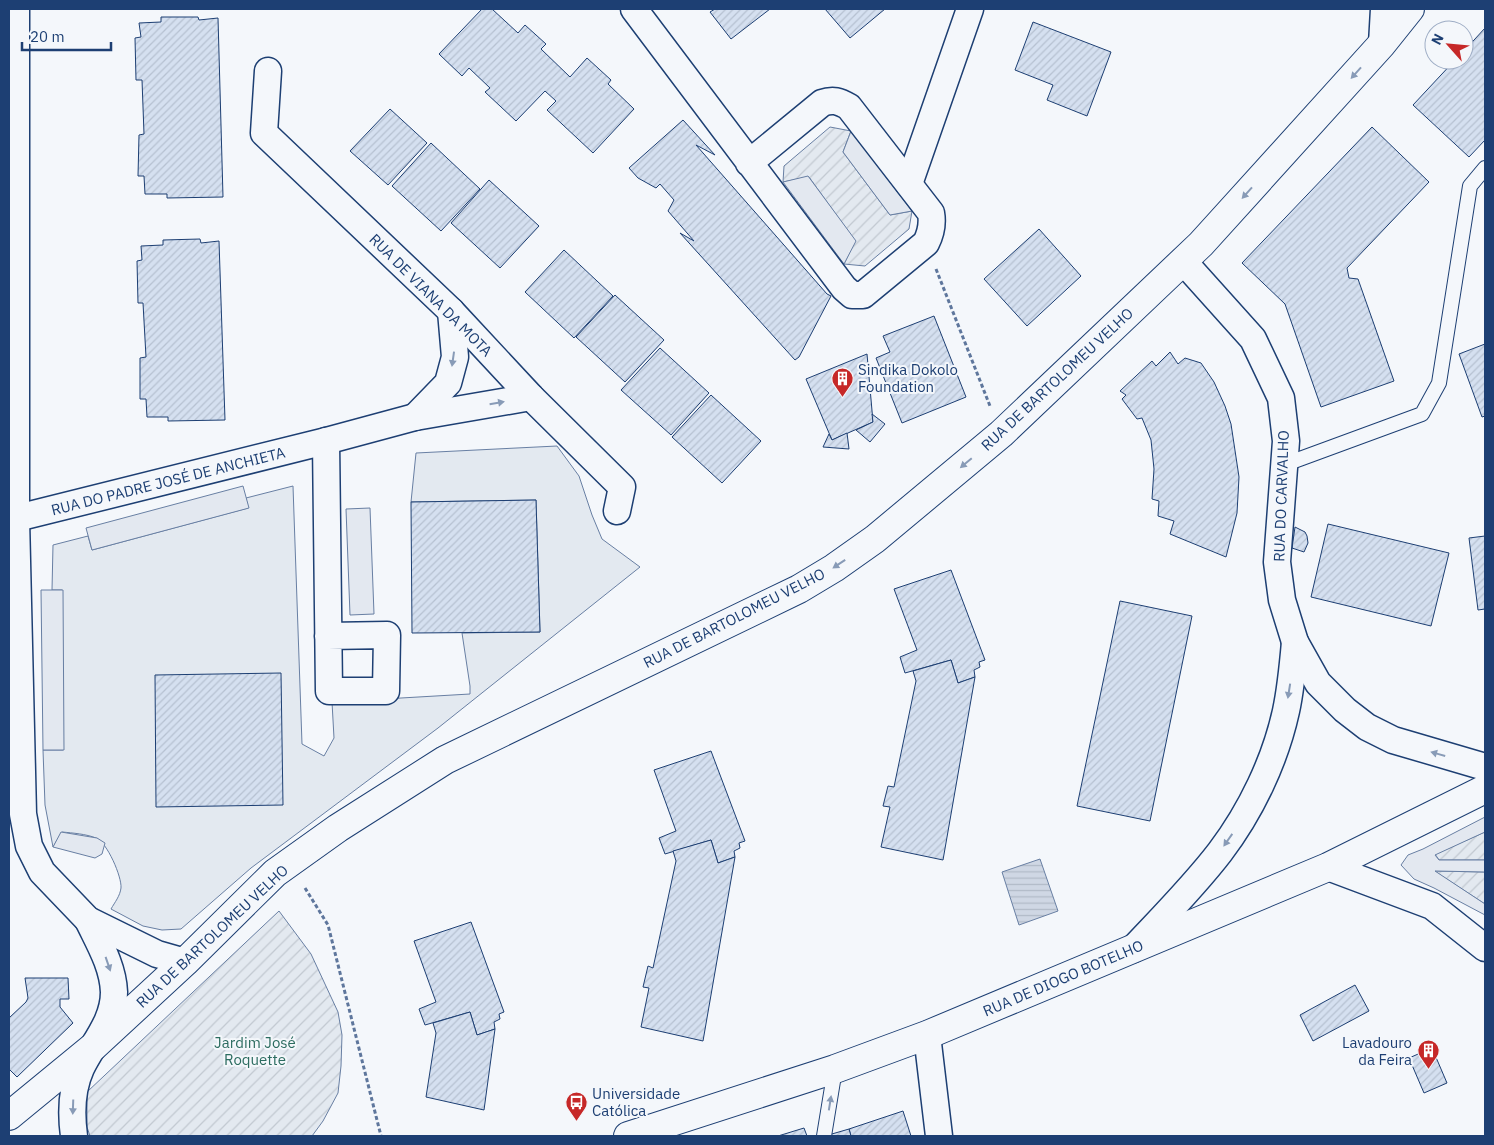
<svg xmlns="http://www.w3.org/2000/svg" width="1494" height="1145" font-family="'IBM Plex Sans',sans-serif">
  <style>
    .grass { fill: #e3e9f0; stroke: #687fa3 }
    .garden { fill: url(#garden-furrows); stroke: #687fa3 }
    .parking { fill: #e3e8f0; stroke: #687fa3 }
    .water { fill: url(#water-rules); stroke: #687fa3 }
    .building { fill: url(#building-hatch); stroke: #1d3f73 }
    .lines { fill: none; stroke-linecap: round; stroke-linejoin: round }
    .service-casing { stroke: #1d3f73; stroke-width: 16 }
    .minor-casing { stroke: #1d3f73; stroke-width: 29 }
    .tertiary-casing { stroke: #1d3f73; stroke-width: 30 }
    .secondary-casing { stroke: #1d3f73; stroke-width: 30 }
    .path { stroke: #5e769c; stroke-width: 3; stroke-dasharray: 4 2.5; stroke-linecap: butt }
    .service { stroke: #f4f7fb; stroke-width: 14 }
    .minor { stroke: #f4f7fb; stroke-width: 26 }
    .tertiary { stroke: #f4f7fb; stroke-width: 28 }
    .secondary { stroke: #f4f7fb; stroke-width: 28 }
    .oneway { fill: #889bb7 }
    .labels { text-anchor: middle; dominant-baseline: central; stroke-width: 4; stroke-linejoin: round; paint-order: stroke }
    .street-label { font-size: 15px; fill: #1d3f73; stroke: #f4f7fb }
    .poi-label { font-size: 15px; fill: #1d3f73; stroke: #f4f7fb; text-anchor: start }
    .park-label { font-size: 15px; fill: #2c6c60; stroke: #f4f7fb }
  </style>
  <defs>
    <pattern id="garden-furrows" width="10" height="10" patternUnits="userSpaceOnUse" patternTransform="scale(1.25)"><rect width="10" height="10" fill="#e3e9f0"/><path d="M-1 1l2-2M0 10L10 0M9 11l2-2" fill="none" stroke="#c2c9d1"/></pattern>
    <pattern id="water-rules" width="6" height="5" patternUnits="userSpaceOnUse" patternTransform="scale(1.25)"><rect width="6" height="5" fill="#cfd7e4"/><path d="M0 2.5h6" fill="none" stroke="#b1bac7"/></pattern>
    <pattern id="building-hatch" width="6" height="6" patternUnits="userSpaceOnUse" patternTransform="scale(1.25)"><rect width="6" height="6" fill="#d5e0f0"/><path d="M-1 1l2-2M0 6l6-6M5 7l2-2" fill="none" stroke="#b6c1d1"/></pattern>
  </defs>
  <rect width="100%" height="100%" fill="#f4f7fb"/>
  <path class="grass" d="M557 446 579 476 592 515 602 539 640 567 438 728 251 868 181 929 162 930 143 926 111 909C115 902 120 896 121 888 122 877 107 842 96 838 86 834 73 833 62 832L53 847 45 805 43 750H63L62 590H52L53 545 88 536 92 550 248 508 246 498 293 486 302 744 324 756 334 738 332 702 470 694V686L462 633 540 632 536 500 411 502 416 453Z"/>
  <g class="garden">
    <path d="M830 127 851 131 843 152 890 215 912 211 909 229 865 266 844 264 855 241 809 177 783 182 784 166Z"/>
    <path d="M1485 832V860H1439L1435 854Z"/>
    <path d="M1434 871 1485 872V904Z"/>
    <path d="M279 911 311 954 338 1012 342 1035 341 1066 338 1093 323 1121 312 1136H90L87 1127V1092Z"/>
  </g>
  <g class="parking">
    <path d="M851 131 912 211 890 215 843 152Z"/>
    <path d="M808 176 856 241 844 264 783 182Z"/>
    <path d="M243 486 249 508 92 550 86 528Z"/>
    <path d="M370 508 374 614 350 615 346 509Z"/>
    <path d="M41 590H63L64 750H43Z"/>
    <path d="M1485 817V832L1435 855 1439 860H1485V872L1435 871 1485 904V915L1434 888 1414 879 1401 865 1408 855 1423 849Z"/>
    <path d="M61 832 97 838 105 843 102 854 95 858 53 847Z"/>
  </g>
  <path class="water" d="M1040 859 1058 911 1019 925 1002 872Z"/>
  <g class="building">
    <path d="M482 9H492L518 33 525 25 546 44 541 49 570 77 587 58 611 80 608 84 634 109 593 153 547 110 556 101 545 91 516 121 485 92 490 88 469 68 462 76 439 54Z"/>
    <path d="M715 9H770L731 39 710 12Z"/>
    <path d="M825 9H885L850 38Z"/>
    <path d="M161 17H198L199 20 218 18 223 197 167 198V194H145L144 176H138L139 135 144 134 142 80H136L135 38 141 37 139 23 161 22Z"/>
    <path d="M1033 22 1111 52 1087 116 1047 100 1053 85 1015 70Z"/>
    <path d="M1485 28V140L1469 157 1413 105 1455 60H1464V51Z"/>
    <path d="M390 109 427 143 388 185 350 151Z"/>
    <path d="M683 120 715 155 696 145 827 294 831 296 799 357 795 360 680 233 694 241 668 211 674 200 660 184 656 188 638 178 629 168Z"/>
    <path d="M1372 127 1429 182 1347 268 1349 278 1358 279 1394 381 1321 407 1285 304 1242 263Z"/>
    <path d="M431 143 480 189 441 231 392 186Z"/>
    <path d="M489 180 539 226 500 268 451 223Z"/>
    <path d="M1039 229 1081 276 1027 326 984 279Z"/>
    <path d="M200 239 201 243 219 241 225 420 168 421V417H147L146 399H140V358L146 357 143 303H138L137 261 142 260 141 246 163 245V240Z"/>
    <path d="M564 250 613 296 574 338 525 292Z"/>
    <path d="M615 295 664 340 625 382 576 337Z"/>
    <path d="M934 316 966 397 902 423 876 358 890 352 883 336Z"/>
    <path d="M1485 344V416L1482 417 1459 354Z"/>
    <path d="M660 348 709 393 671 435 621 390Z"/>
    <path d="M1170 352 1178 364 1185 358 1201 363 1214 382 1225 406 1231 424 1239 477 1237 513 1226 557 1170 534 1174 521 1158 516 1159 501 1152 499 1154 469 1151 440 1142 418 1137 419 1122 399 1126 395 1120 391 1152 361 1156 366Z"/>
    <path d="M867 354 873 422 832 440 806 379Z"/>
    <path d="M711 395 761 441 722 483 672 437Z"/>
    <path d="M872 414 885 424 870 442 856 430 873 422Z"/>
    <path d="M847 433 849 449 823 447 829 434 832 440Z"/>
    <path d="M536 500 540 632 412 633 411 502Z"/>
    <path d="M1328 524 1449 553 1431 626 1311 597Z"/>
    <path d="M1295 527 1305 532 1307 536 1308 543 1304 552 1292 548Z"/>
    <path d="M1485 536V609L1478 610 1469 538Z"/>
    <path d="M951 570 985 660 979 662 980 667 974 670 975 677 958 683 951 660 905 673 900 657 917 650 894 589Z"/>
    <path d="M1120 601 1192 616 1150 821 1077 806Z"/>
    <path d="M951 660 958 683 975 677 943 860 881 847 890 807 883 806 888 786 894 787 916 681 913 671Z"/>
    <path d="M281 673 283 805 156 807 155 675Z"/>
    <path d="M711 751 745 841 739 843 740 848 734 851 735 857 718 863 711 840 665 854 659 838 676 831 654 770Z"/>
    <path d="M711 840 718 863 735 857 703 1041 641 1027 649 988 643 987 648 966 653 968 676 861 673 851Z"/>
    <path d="M471 922 504 1012 499 1014 500 1019 494 1022 495 1029 477 1035 470 1012 425 1025 419 1009 436 1002 414 941Z"/>
    <path d="M25 978H68L69 999H60V1007L73 1023 17 1077 9 1069V1018L26 1002 28 998Z"/>
    <path d="M1355 985 1369 1011 1313 1041 1300 1015Z"/>
    <path d="M470 1012 477 1035 495 1029 484 1110 426 1097 436 1033 433 1023Z"/>
    <path d="M1432 1048 1447 1083 1424 1093 1409 1058Z"/>
    <path d="M903 1111 911 1136H851L849 1129Z"/>
    <path d="M804 1128 807 1136H778Z"/>
    <path d="M849 1129 851 1136H825Z"/>
  </g>
  <g class="lines">
    <defs>
      <g id="service">
        <path d="M1286 464 1422 414 1439 383 1470 186 1485 168"/>
        <path d="M824 1136 835 1069"/>
      </g>
      <g id="minor">
        <path d="M16 9V519L23 814 29 846 42 872 88 920 157 954 185 962"/>
        <path d="M634 9 844 288 852 295H863L926 243C931 233 933 224 931 213L849 107C839 101 833 99 822 103L749 163"/>
        <path d="M1382 44 1384 9"/>
        <path d="M268 71 264 133 451 311 531 397 622 487 617 511"/>
        <path d="M909 184 970 9"/>
        <path d="M1183 261 1253 339 1281 398 1286 441 1277 562 1282 600 1295 642 1318 683 1345 710 1367 727 1393 740 1485 767"/>
        <path d="M415 417 448 383 455 357 451 311"/>
        <path d="M326 441 329 691H386L387 635 328 636"/>
        <path d="M9 520 326 441 415 417 531 397"/>
        <path d="M1328 867 1432 906 1485 948"/>
        <path d="M1133 949C1163 917 1194 886 1220 852 1251 811 1275 761 1286 711 1291 688 1293 665 1295 642"/>
        <path d="M927 1035 939 1136"/>
        <path d="M74 1136C71 1114 71 1090 81 1068 93 1043 114 1022 114 992 113 966 99 943 88 920"/>
      </g>
      <path id="tertiary" d="M9 1116 93 1047 185 962 275 873 338 828 445 760 799 589 834 568 875 539 1001 434 1201 244 1382 44 1410 9"/>
      <path id="secondary" d="M628 1136 835 1069 927 1035 1328 867 1485 789"/>
    </defs>
    <use href="#service" class="service-casing"/>
    <use href="#minor" class="minor-casing"/>
    <use href="#tertiary" class="tertiary-casing"/>
    <use href="#secondary" class="secondary-casing"/>
    <g class="path">
      <path d="M936 269 990 406"/>
      <path d="M305 888 328 925 381 1136"/>
    </g>
    <use href="#service" class="service"/>
    <use href="#minor" class="minor"/>
    <use href="#tertiary" class="tertiary"/>
    <use href="#secondary" class="secondary"/>
  </g>
  <defs><path id="oneway-solid" d="M-6-.8H1V-3.2L6.5 0L1 3.2V.8H-6Z" transform="scale(1.25)"/></defs>
  <g class="oneway">
    <use href="#oneway-solid" transform="translate(1356 73) rotate(132)"/>
    <use href="#oneway-solid" transform="translate(1247 193) rotate(132)"/>
    <use href="#oneway-solid" transform="translate(453 359) rotate(98)"/>
    <use href="#oneway-solid" transform="translate(497 403) rotate(-10)"/>
    <use href="#oneway-solid" transform="translate(966 463) rotate(140)"/>
    <use href="#oneway-solid" transform="translate(839 564) rotate(146)"/>
    <use href="#oneway-solid" transform="translate(1289 691) rotate(99)"/>
    <use href="#oneway-solid" transform="translate(1438 754) rotate(-164)"/>
    <use href="#oneway-solid" transform="translate(1228 840) rotate(125)"/>
    <use href="#oneway-solid" transform="translate(108 964) rotate(71)"/>
    <use href="#oneway-solid" transform="translate(830 1103) rotate(-81)"/>
    <use href="#oneway-solid" transform="translate(73 1107) rotate(92)"/>
  </g>
  <defs>
    <symbol id="building-pin" viewBox="-11 -11 22 30"><path d="M0 17L-7.5 6A9.5 9.5 0 1 1 7.5 6Z" fill="#c62828" stroke="#f4f7fb"/><path d="M-4-6H4V6H1V3H-1V6H-4ZM-2.5-4.3h1.7v1.8h-1.7ZM.8-4.3h1.7v1.8H.8ZM-2.5-1h1.7V.8h-1.7ZM.8-1h1.7V.8H.8Z" fill="#fff"/></symbol>
    <symbol id="bus-pin" viewBox="-11 -11 22 30"><path d="M0 17L-7.5 6A9.5 9.5 0 1 1 7.5 6Z" fill="#c62828" stroke="#f4f7fb"/><path d="M-5-6H5V4H4V6H2V4H-2V6H-4V4H-5ZM-3.5-4V0h7V-4ZM-3.5 1.2v1.5H-2V1.2ZM2 1.2v1.5H3.5V1.2Z" fill="#fff"/></symbol>
  </defs>
  <g fill-rule="evenodd">
    <use href="#building-pin" x="830" y="366" width="25" height="34"/>
    <use href="#building-pin" x="1416" y="1038" width="25" height="34"/>
    <use href="#bus-pin" x="564" y="1090" width="25" height="34"/>
  </g>
  <g class="labels">
    <g class="street-label">
      <text transform="translate(431 295) rotate(45)">RUA DE VIANA DA MOTA</text>
      <text transform="translate(1057 379) rotate(-43)">RUA DE BARTOLOMEU VELHO</text>
      <text transform="translate(168 481) rotate(-14)">RUA DO PADRE JOSÉ DE ANCHIETA</text>
      <text transform="translate(1281 496) rotate(-88)">RUA DO CARVALHO</text>
      <text transform="translate(734 618) rotate(-27)">RUA DE BARTOLOMEU VELHO</text>
      <text transform="translate(212 936) rotate(-43)">RUA DE BARTOLOMEU VELHO</text>
      <text transform="translate(1063 978) rotate(-23)">RUA DE DIOGO BOTELHO</text>
    </g>
    <g class="poi-label">
      <text x="858" y="369">Sindika Dokolo<tspan x="858" dy="17">Foundation</tspan></text>
      <text x="1412" y="1042" text-anchor="end">Lavadouro<tspan x="1412" dy="17">da Feira</tspan></text>
      <text x="592" y="1093">Universidade<tspan x="592" dy="17">Católica</tspan></text>
    </g>
    <g class="park-label">
      <text x="255" y="1042">Jardim José<tspan x="255" dy="17">Roquette</tspan></text>
    </g>
  </g>
  <rect width="1494" height="1145" fill="none" stroke="#1d3f73" stroke-width="20"/>
  <g transform="translate(1449 45) rotate(297)"><circle r="24" fill="#f4f7fb" stroke="#9eadc5"/>
  <path d="M0-4L9 19L0 12L-9 19Z" fill="#c62828"/>
  <text y="-8" font-size="14" font-weight="bold" text-anchor="middle" fill="#1d3f73">N</text>
  </g>
  <path d="M22 42v8h89v-8" fill="none" stroke="#1d3f73" stroke-width="2.5"/>
  <text x="30" y="42" font-size="15" fill="#1d3f73" stroke="#f4f7fb" stroke-width="4" paint-order="stroke">20 m</text>
</svg>
